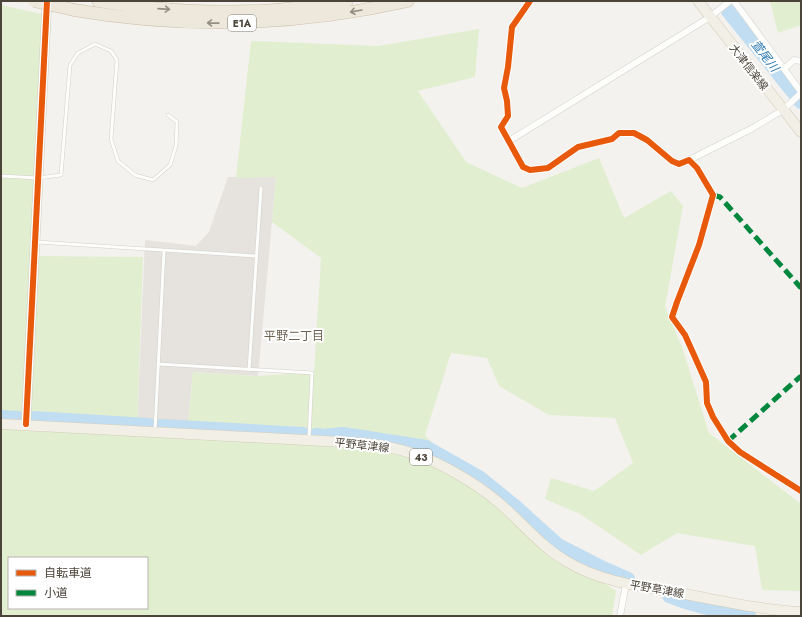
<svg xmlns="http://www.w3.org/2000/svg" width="802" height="617" font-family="Jost,'Noto Sans JP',sans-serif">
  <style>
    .industrial { fill: #e6e2de }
    .green { fill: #e1eecf; fill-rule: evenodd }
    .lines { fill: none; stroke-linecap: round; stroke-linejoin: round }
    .river { stroke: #c0ddf1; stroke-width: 14 }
    .lane-casing { stroke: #d2d0cb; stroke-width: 4 }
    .street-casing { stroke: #d2d0cb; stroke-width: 7 }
    .secondary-casing { stroke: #d3cfc5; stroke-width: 10 }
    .primary-casing { stroke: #d6cebb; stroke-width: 11 }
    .highway-casing { stroke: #ccbfa9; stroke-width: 13 }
    .lane { stroke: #fdfdfc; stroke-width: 3 }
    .street { stroke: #fdfdfc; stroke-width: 6 }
    .secondary { stroke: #f7f6f1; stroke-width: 9 }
    .primary { stroke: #f2efe6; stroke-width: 10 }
    .highway { stroke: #ede8db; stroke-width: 12 }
    .highway-bridge-casing { stroke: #ccbfa9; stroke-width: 13; stroke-linecap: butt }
    .highway-bridge { stroke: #ede8db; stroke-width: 12 }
    .quiet { stroke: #00873e; stroke-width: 5; stroke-dasharray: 10 5; stroke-linecap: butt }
    .cycleway-casing { stroke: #fff; stroke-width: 8 }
    .cycleway { stroke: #e8590c; stroke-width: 6 }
    .oneway { stroke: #948e82 }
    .labels { text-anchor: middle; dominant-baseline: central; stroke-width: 4; stroke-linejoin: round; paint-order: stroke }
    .shield { fill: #fff; stroke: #817c74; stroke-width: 1 }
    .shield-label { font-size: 10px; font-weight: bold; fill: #4b4439 }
    .street-label { font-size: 11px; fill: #4b4439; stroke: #fff }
    .water-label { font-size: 12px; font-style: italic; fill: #2e7ab2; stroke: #fff }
    .neighbourhood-label { font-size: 12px; fill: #6e6250; stroke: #fff }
  </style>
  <rect width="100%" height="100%" fill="#f4f2ee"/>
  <path class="industrial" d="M228 177H276L258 376 193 372 187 432 137 429 145 240 196 246 209 232Z"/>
  <g class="green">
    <path d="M770 1H801V25L778 33Z"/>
    <path d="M1 5 46 15 34 256 143 257 137 429 187 432 193 372 258 376 314 372 321 258 272 222 276 177 236 178 251 41 378 46 479 29 475 77 418 91 466 162 522 188 599 158 624 218 671 191 683 206 665 307 682 347 709 433 801 504V591L762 590 755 546 677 533 641 555 580 514 545 499 551 478 594 491 633 463 615 418 549 415 499 386 487 358 451 353 425 435 467 480 524 529 616 591 612 616H1ZM9 558H147V608H9Z"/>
  </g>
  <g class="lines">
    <g class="river">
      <path d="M728 11 801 102"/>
      <path d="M1 417 19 418"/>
      <path d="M33 418 149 425"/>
      <path d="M161 426 303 434"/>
      <path d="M316 435 323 436 343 434 426 447 479 477 516 507 558 545 603 568 628 579"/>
      <path d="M669 596C694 606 722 612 749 616"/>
    </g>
    <defs>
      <g id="lane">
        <path d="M1 176 38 178 61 175 70 65 78 53 95 44 111 51 117 60 111 139 118 161 135 175 153 180 170 165 176 146 177 122 168 115"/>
        <path d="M37 242 257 256"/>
        <path d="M158 364 312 373 309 439"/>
        <path d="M249 370 261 188"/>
        <path d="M155 430 164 251"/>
      </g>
      <g id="street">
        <path d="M530 1 512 27 508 67 504 88 507 101 508 116 501 127 523 167 530 170 548 168 578 147 612 139 619 133H634L647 140 672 161 679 164 689 160 697 168 713 195 699 245 677 302 672 317 685 335 694 355 706 382 707 403 713 417 728 441 740 452 801 491"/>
        <path d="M734 1 801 92"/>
        <path d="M785 68 794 60 801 61"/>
        <path d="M509 141 710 17 730 1"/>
        <path d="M689 160 751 129 783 110 801 93"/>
        <path d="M620 616 626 584"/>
      </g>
      <path id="secondary" d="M26 424 47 1"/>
      <g id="primary">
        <path d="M698 1 801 132"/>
        <path d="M1 424 361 443C379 445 397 448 414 454 440 462 477 484 498 502 521 521 540 546 566 561 603 584 648 587 690 595 727 602 764 610 801 612"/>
      </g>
      <g id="highway">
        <path d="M98 1C151 10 205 13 259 11 288 10 317 5 347 1"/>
        <path d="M74 10C186 29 298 26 408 1"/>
      </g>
    </defs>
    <use href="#lane" class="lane-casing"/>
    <use href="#street" class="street-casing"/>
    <use href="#secondary" class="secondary-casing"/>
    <use href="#primary" class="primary-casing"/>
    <use href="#highway" class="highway-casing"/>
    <use href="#lane" class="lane"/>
    <use href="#street" class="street"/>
    <use href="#secondary" class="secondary"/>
    <use href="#primary" class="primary"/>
    <use href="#highway" class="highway"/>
    <defs>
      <path id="highway-bridge" d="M34 1 74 10"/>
    </defs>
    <use href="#highway-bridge" class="highway-bridge-casing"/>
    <use href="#highway-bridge" class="highway-bridge"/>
    <g class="quiet">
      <path d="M713 195 720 197 801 288"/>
      <path d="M728 441 801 376"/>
    </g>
    <defs>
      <g id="cycleway">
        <path d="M530 1 512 27 508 67 504 88 507 101 508 116 501 127 523 167 530 170 548 168 578 147 612 139 619 133H634L647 140 672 161 679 164 689 160 697 168 713 195 699 245 677 302 672 317 685 335 694 355 706 382 707 403 713 417 728 441 740 452 801 491"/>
        <path d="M26 424 47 1"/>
      </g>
    </defs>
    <use href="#cycleway" class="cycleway-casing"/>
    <use href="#cycleway" class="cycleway"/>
  </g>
  <defs><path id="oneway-shaft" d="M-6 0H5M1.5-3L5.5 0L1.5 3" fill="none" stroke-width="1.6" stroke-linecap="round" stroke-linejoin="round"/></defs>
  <g class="oneway">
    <use href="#oneway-shaft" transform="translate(164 9) rotate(4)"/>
    <use href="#oneway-shaft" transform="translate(356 11) rotate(170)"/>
    <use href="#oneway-shaft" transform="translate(213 23) rotate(-179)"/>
  </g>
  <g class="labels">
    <g class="shield">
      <rect x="228" y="15" width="28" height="16" rx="3"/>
      <rect x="410" y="449" width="22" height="16" rx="3"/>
    </g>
    <g class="shield-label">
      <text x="242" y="23">E1A</text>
      <text x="421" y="457">43</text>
    </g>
    <g class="street-label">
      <text transform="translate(749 67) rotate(52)">大津信楽線</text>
      <text transform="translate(362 445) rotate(6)">平野草津線</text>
      <text transform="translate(657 589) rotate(10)">平野草津線</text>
    </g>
    <g class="water-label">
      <text transform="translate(765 56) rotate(52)">萱尾川</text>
    </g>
    <g class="neighbourhood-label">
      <text x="294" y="336">平野二丁目</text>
    </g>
  </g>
  <rect width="802" height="617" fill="none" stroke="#4b4439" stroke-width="4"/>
  <rect x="8" y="557" width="140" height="52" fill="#ffffff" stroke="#b7b4b0"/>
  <rect x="16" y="570" width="20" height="6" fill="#e8590c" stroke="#b7b4b0"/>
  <text x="44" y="577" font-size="12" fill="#4b4439">自転車道</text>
  <rect x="16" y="590" width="20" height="6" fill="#00873e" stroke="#b7b4b0"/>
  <text x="44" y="597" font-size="12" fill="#4b4439">小道</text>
</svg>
